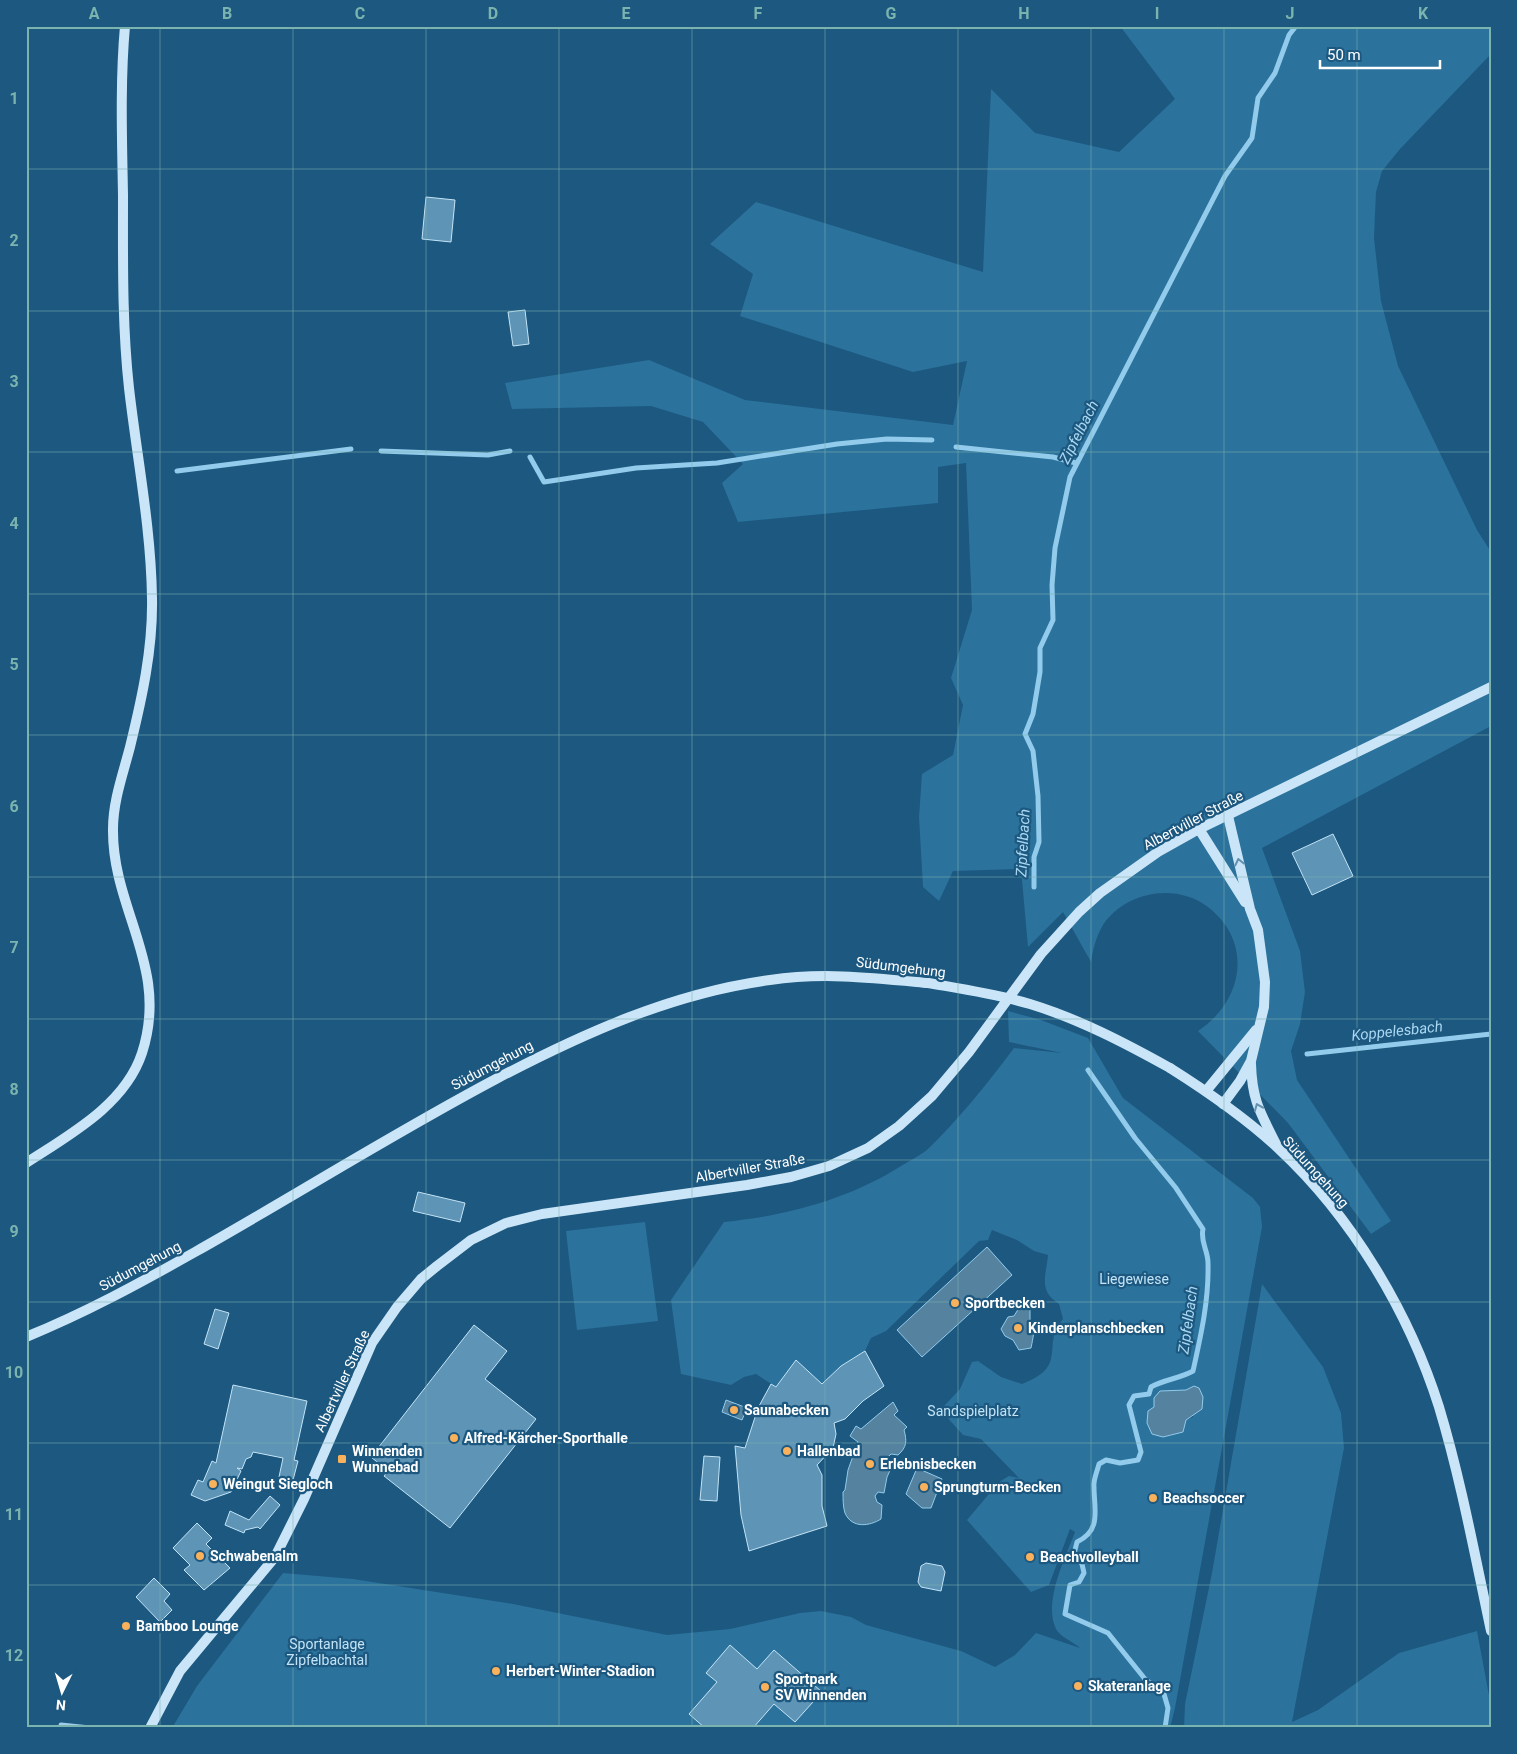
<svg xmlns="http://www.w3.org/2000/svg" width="1517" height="1754" font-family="Roboto,sans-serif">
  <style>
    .green { fill: #2b729c; fill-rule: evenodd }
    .water { fill: #55829e; stroke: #92cbeb }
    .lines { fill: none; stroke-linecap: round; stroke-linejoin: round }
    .stream { stroke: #92cbeb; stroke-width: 5 }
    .building { fill: #5e94b5; stroke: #c3e4f7 }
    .street { stroke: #9fcde9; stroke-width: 5 }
    .secondary { stroke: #cae5f7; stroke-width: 10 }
    .secondary-bridge { stroke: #cae5f7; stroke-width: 10 }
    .oneway { stroke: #6290af }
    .grid { fill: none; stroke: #7bb4af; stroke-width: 1; stroke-opacity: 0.55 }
    .poi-dot { fill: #fab15c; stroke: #1c587f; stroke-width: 2 }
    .labels { text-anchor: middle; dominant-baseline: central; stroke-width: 4.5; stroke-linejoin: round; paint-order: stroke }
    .street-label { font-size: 14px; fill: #fff; stroke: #1c587f }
    .park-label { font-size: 14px; fill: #c3e4f7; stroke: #1c587f }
    .poi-label { font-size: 14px; font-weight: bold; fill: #fff; stroke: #1c587f; text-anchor: start }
    .water-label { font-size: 15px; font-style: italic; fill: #aad7f1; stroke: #1c587f }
    .neatline { fill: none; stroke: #7bb4af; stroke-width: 2 }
    .grid-label { font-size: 16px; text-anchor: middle; font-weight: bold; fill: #7bb4af }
  </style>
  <rect width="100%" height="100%" fill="#1c587f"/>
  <g class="green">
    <path d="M1120 26H1491V54L1400 149 1382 171 1376 192 1374 238 1381 301 1398 366 1477 530 1491 552V726L1262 848 1300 951 1305 992 1300 1024 1291 1051 1297 1080 1391 1221 1371 1234 1288 1123 1198 1031C1243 1001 1254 943 1208 907 1175 882 1125 892 1103 925 1096 937 1093 949 1091 962L1063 912 1028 947 1021 869 953 871 939 901 923 887 919 817 922 774 953 755 963 705 951 678 972 610 966 463 938 467V503L738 522 722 483 743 464 703 422 651 406 512 409 505 383 649 360 745 400 953 425 967 361 913 372 740 316 753 274 710 244 756 202 983 272 991 89 1035 133 1119 152 1175 99Z"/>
    <path d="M1008 1011 1041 1020 1088 1038 1123 1098 1253 1198 1260 1207 1262 1227 1175 1708 1170 1728H172L197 1686 283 1573 353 1579 513 1604 667 1635 730 1629 800 1613 821 1611 851 1617 866 1625 961 1651 995 1667 1015 1655 1036 1633 1080 1648C1074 1642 1060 1637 1056 1629 1043 1603 1065 1558 1075 1532L1070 1529 1049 1585 1031 1592 967 1520 999 1482 1009 1476 1019 1478 981 1439 963 1435 945 1415 944 1406 960 1389 972 1362 978 1361 1001 1377 1022 1384C1070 1366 1040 1345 1063 1319L1059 1304C1038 1290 1046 1277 1048 1255L1034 1251 1017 1240 992 1230 988 1240 979 1241 886 1331 871 1338 865 1351 841 1366 822 1384 796 1360 776 1387 756 1374 744 1377 731 1385 681 1374 671 1300 724 1222C786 1216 849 1199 901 1166 909 1161 919 1156 927 1150 959 1119 987 1084 1014 1048L1062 1053 1009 1042ZM1194 1386 1193 1417 1185 1420 1183 1432 1163 1437 1171 1390H1186Z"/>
    <path d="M645 1222 658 1321 577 1330 566 1231Z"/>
    <path d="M1262 1284 1323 1367 1341 1413 1344 1448 1292 1722 1318 1710 1399 1653 1477 1631 1491 1706V1728H1184L1185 1704 1212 1573Z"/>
  </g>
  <g class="water">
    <path d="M987 1247 1012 1275 922 1357 897 1330Z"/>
    <path d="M1025 1307 1030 1309V1321L1035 1327C1034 1331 1032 1344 1031 1348L1019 1350 1013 1340 1005 1336 1001 1329 1008 1317 1014 1316 1019 1308Z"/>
    <path d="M1194 1386 1199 1388 1203 1397 1202 1409 1186 1420 1183 1432 1163 1437 1152 1434 1147 1423 1148 1411 1154 1407V1398L1160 1391 1186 1390Z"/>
    <path d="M726 1400 747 1408 742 1420 722 1412Z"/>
    <path d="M893 1402 898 1411 894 1415 907 1427 904 1430C907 1441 907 1447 898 1455L891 1454 887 1458V1461L893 1464 887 1477 884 1493 878 1492 875 1496 877 1502 882 1505 881 1519C870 1526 852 1529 845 1513 843 1507 843 1499 843 1492L845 1490 848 1470 858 1442 850 1436 856 1426 861 1429Z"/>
    <path d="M917 1468 942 1479 931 1508H922L906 1494Z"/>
  </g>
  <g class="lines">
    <g class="stream">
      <path d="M956 447 1053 457 1076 463"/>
      <path d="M381 451 488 455 510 451"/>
      <path d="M530 457 544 482 636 468 717 463 837 444 887 439 932 440"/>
      <path d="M177 471 351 449"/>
      <path d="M1034 887V857L1039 842 1038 796 1033 751 1025 734 1033 714 1040 672V648L1053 620 1052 585 1055 548 1070 477 1225 176 1252 138 1258 98 1275 73 1289 35 1296 26"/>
      <path d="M1307 1054 1491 1034"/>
      <path d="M1088 1070 1135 1138 1176 1188 1203 1229C1200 1242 1208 1250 1208 1263 1209 1300 1201 1335 1193 1371 1179 1379 1165 1379 1151 1387L1149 1394 1134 1396 1129 1405 1141 1452 1138 1460 1120 1463 1106 1460 1099 1464C1097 1472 1093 1480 1094 1487 1094 1510 1102 1530 1077 1542L1074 1554 1082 1564 1084 1573 1079 1582 1070 1585 1065 1614 1108 1633 1145 1679 1164 1694 1168 1708 1165 1728"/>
    </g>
  </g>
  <g class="building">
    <path d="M426 197 455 200 451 242 422 239Z"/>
    <path d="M525 310 529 344 513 346 508 312Z"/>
    <path d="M1333 834 1353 876 1312 895 1292 853Z"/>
    <path d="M418 1192 465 1203 460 1222 413 1211Z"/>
    <path d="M215 1309 229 1313 218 1349 204 1344Z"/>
    <path d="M474 1325 507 1351 485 1379 536 1419 450 1528 384 1476 388 1471 371 1457Z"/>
    <path d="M865 1351 884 1386 863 1401 845 1419 834 1423 836 1434 833 1448 817 1465 822 1475V1506L827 1526 749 1551 741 1515 735 1446 745 1448 758 1408 771 1384 776 1387 796 1360 822 1384 841 1366Z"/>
    <path d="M233 1385 307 1401 294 1460 298 1461 293 1480 279 1477 283 1458 253 1452 251 1457 246 1459 242 1469 237 1468 241 1471 231 1492 205 1501 191 1495 198 1480 203 1482 212 1461 216 1463Z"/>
    <path d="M704 1456 720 1457 717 1501 700 1500Z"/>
    <path d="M270 1496 280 1505 260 1529 258 1527 245 1530 244 1533 225 1525 230 1511 249 1520Z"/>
    <path d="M197 1523 212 1538 206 1544 230 1568 204 1590 184 1570 190 1565 173 1548Z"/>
    <path d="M926 1563 942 1566 945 1572 941 1591 921 1587 918 1582 921 1566Z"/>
    <path d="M154 1578 170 1594 164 1601 172 1610 160 1622 136 1597Z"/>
    <path d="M730 1645 757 1669 774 1650 822 1692 795 1722 774 1704 753 1728H705L689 1714 717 1682 706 1673Z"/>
  </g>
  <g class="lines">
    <path class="street" d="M61 1725 90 1728"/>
    <g class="secondary">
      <path d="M1199 829 1245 902"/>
      <path d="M1251 1064C1252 1100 1260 1112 1276 1144"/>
      <path d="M1170 1068C1208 1092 1246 1118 1279 1149 1352 1217 1409 1312 1439 1407 1461 1480 1475 1556 1491 1631"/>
      <path d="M1206 1091 1256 1030"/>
      <path d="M1223 1104 1240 1081 1251 1061 1264 1007 1265 982 1258 930 1250 909 1228 816"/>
      <path d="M26 1163C69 1135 125 1105 142 1053 170 967 112 910 113 829 113 801 123 774 130 747 142 698 153 649 152 598 151 527 137 458 129 388 122 324 123 260 123 195 122 139 120 82 125 26"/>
      <path d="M26 1337C85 1313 140 1283 195 1252 296 1195 394 1133 496 1079 582 1034 672 993 770 980 823 972 875 978 928 983"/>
      <path d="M150 1728 180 1671 275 1557 304 1499 372 1343 397 1307 421 1279 437 1266 471 1240 506 1223 542 1214 747 1185 791 1177 829 1166 868 1148 899 1126 932 1096 969 1052 1041 954 1079 912 1100 893 1158 852 1199 829 1491 687"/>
    </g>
    <path class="secondary-bridge" d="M928 983C962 989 996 994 1030 1004 1079 1019 1125 1043 1170 1068"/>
  </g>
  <defs><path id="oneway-chevron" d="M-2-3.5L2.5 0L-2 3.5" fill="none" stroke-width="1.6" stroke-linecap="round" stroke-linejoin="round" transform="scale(1.25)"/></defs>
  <g class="oneway">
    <use href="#oneway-chevron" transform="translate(1239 862) rotate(-103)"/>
    <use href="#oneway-chevron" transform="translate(1258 1107) rotate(-112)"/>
  </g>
  <path class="grid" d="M160 26V1728M293 26V1728M426 26V1728M559 26V1728M692 26V1728M825 26V1728M958 26V1728M1091 26V1728M1224 26V1728M1357 26V1728M26 169H1491M26 311H1491M26 452H1491M26 594H1491M26 735H1491M26 877H1491M26 1019H1491M26 1160H1491M26 1302H1491M26 1443H1491M26 1585H1491"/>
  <g class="poi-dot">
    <circle cx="955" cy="1303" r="5"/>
    <circle cx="1018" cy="1328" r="5"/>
    <circle cx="734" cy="1410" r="5"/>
    <circle cx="454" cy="1438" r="5"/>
    <circle cx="787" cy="1451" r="5"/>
    <rect x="337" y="1454" width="10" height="10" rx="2.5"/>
    <circle cx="870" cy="1464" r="5"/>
    <circle cx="213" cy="1484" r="5"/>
    <circle cx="924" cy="1487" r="5"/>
    <circle cx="1153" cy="1498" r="5"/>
    <circle cx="200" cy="1556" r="5"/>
    <circle cx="1030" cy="1557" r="5"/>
    <circle cx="126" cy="1626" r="5"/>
    <circle cx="496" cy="1671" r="5"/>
    <circle cx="1078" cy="1686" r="5"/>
    <circle cx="765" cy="1687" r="5"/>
  </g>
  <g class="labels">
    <g class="street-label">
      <text transform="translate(1193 820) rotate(-28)">Albertviller Straße</text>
      <text transform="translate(901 967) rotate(7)">Südumgehung</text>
      <text transform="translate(492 1065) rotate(-28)">Südumgehung</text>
      <text transform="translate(750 1168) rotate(-10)">Albertviller Straße</text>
      <text transform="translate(1316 1172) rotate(48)">Südumgehung</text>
      <text transform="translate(140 1266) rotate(-28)">Südumgehung</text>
      <text transform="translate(342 1381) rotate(-65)">Albertviller Straße</text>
    </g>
    <g class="park-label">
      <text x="1134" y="1279">Liegewiese</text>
      <text x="973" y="1411">Sandspielplatz</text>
      <text x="327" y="1644">Sportanlage<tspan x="327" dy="16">Zipfelbachtal</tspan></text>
    </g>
    <g class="poi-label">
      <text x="965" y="1303">Sportbecken</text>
      <text x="1028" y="1328">Kinderplanschbecken</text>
      <text x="744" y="1410">Saunabecken</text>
      <text x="464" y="1438">Alfred-Kärcher-Sporthalle</text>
      <text x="352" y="1451">Winnenden<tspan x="352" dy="16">Wunnebad</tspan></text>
      <text x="797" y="1451">Hallenbad</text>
      <text x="880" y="1464">Erlebnisbecken</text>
      <text x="223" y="1484">Weingut Siegloch</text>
      <text x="934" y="1487">Sprungturm-Becken</text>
      <text x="1163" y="1498">Beachsoccer</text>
      <text x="210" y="1556">Schwabenalm</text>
      <text x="1040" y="1557">Beachvolleyball</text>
      <text x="136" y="1626">Bamboo Lounge</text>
      <text x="506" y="1671">Herbert-Winter-Stadion</text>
      <text x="775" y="1679">Sportpark<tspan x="775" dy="16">SV Winnenden</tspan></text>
      <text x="1088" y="1686">Skateranlage</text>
    </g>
    <g class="water-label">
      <text transform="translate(1079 432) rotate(-63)">Zipfelbach</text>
      <text transform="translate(1023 843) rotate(-87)">Zipfelbach</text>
      <text transform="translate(1397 1031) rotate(-6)">Koppelesbach</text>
      <text transform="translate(1188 1320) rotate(-82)">Zipfelbach</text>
    </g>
  </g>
  <rect width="1517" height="1754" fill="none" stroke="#1c587f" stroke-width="55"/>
  <g transform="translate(62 1692) rotate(185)" stroke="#1c587f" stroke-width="4" paint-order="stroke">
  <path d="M0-4L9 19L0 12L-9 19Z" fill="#ffffff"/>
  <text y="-8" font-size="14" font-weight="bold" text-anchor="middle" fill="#ffffff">N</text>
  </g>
  <path d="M1320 60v8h120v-8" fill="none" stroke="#ffffff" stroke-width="2.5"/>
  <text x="1327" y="60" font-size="15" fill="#ffffff" stroke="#1c587f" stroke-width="4" paint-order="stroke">50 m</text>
  <rect x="28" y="28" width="1462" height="1698" class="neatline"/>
  <g class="grid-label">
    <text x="94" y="19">A</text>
    <text x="227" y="19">B</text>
    <text x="360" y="19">C</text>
    <text x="493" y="19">D</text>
    <text x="626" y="19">E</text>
    <text x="758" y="19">F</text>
    <text x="891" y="19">G</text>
    <text x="1024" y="19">H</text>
    <text x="1157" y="19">I</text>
    <text x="1290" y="19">J</text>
    <text x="1423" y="19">K</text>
    <text x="14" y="104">1</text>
    <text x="14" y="246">2</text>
    <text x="14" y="387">3</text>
    <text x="14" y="529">4</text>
    <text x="14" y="670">5</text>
    <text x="14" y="812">6</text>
    <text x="14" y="953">7</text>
    <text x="14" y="1095">8</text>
    <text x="14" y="1237">9</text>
    <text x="14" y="1378">10</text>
    <text x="14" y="1520">11</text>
    <text x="14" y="1661">12</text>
  </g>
</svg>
